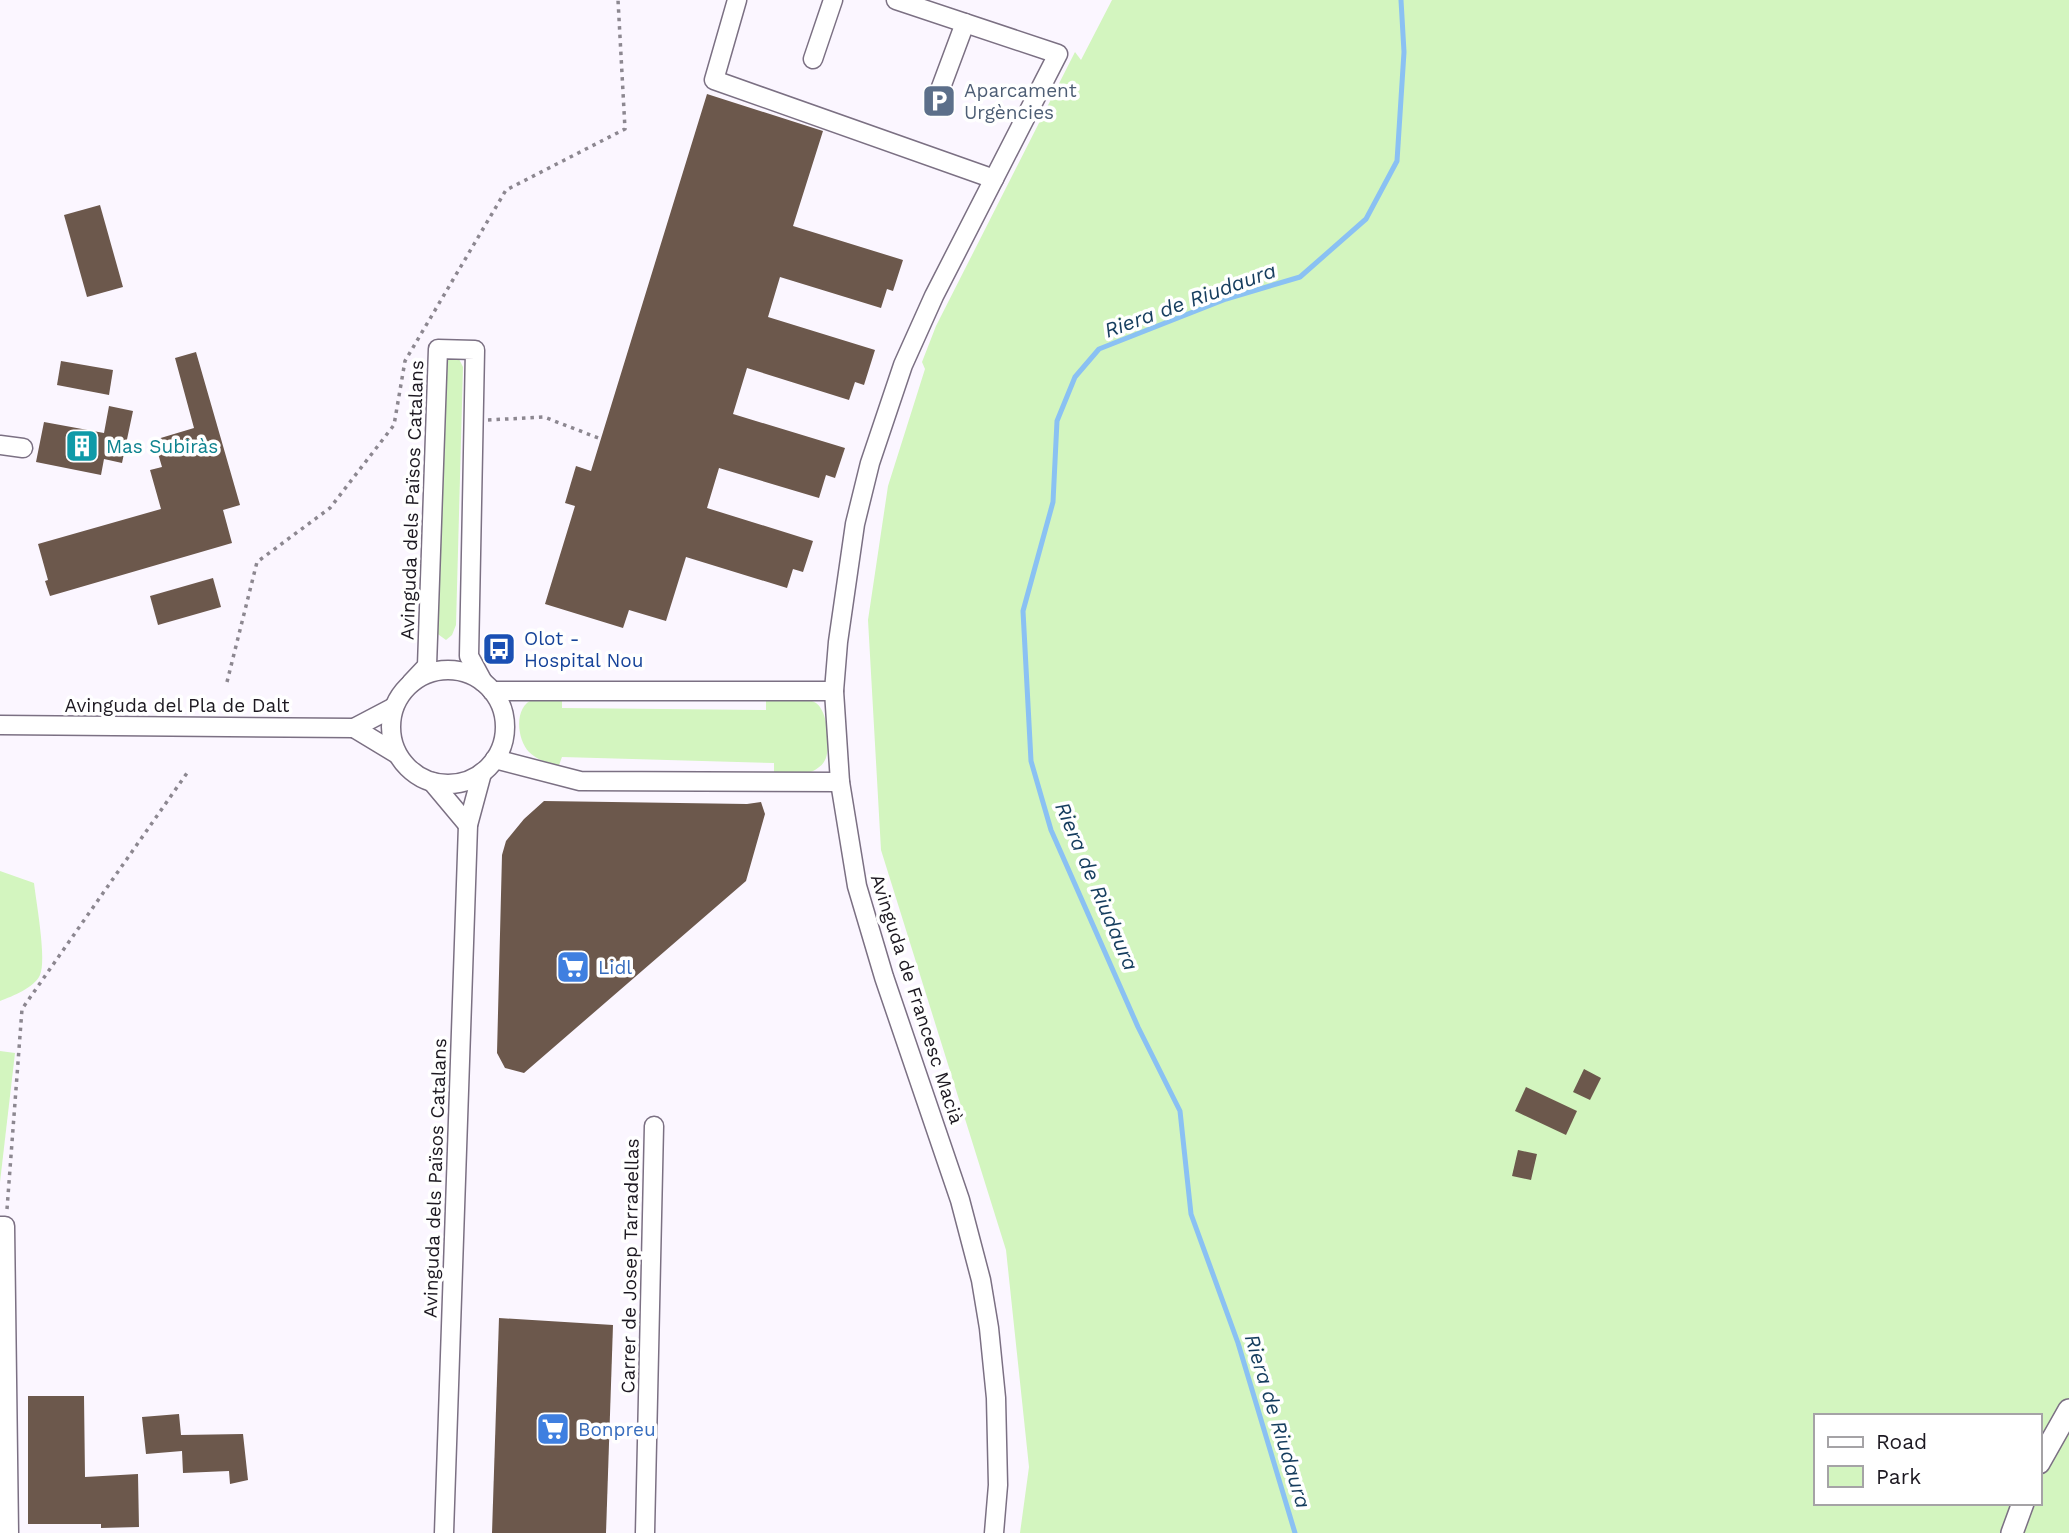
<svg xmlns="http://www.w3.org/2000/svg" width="2069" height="1533" font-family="'Work Sans',sans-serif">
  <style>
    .green { fill: #d3f5bf; fill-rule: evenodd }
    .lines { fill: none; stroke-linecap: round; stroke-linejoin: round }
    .stream { stroke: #8ac1f3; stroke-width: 5 }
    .building { fill: #6c584c }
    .minor-casing { stroke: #7b7083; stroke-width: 21 }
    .major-casing { stroke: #7b7083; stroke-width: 24 }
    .path { stroke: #8c8790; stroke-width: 3.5; stroke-dasharray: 3.5 5; stroke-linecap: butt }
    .minor { stroke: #fff; stroke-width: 18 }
    .major { stroke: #fff; stroke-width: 21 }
    .labels { text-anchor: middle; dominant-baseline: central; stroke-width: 7; stroke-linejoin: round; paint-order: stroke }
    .service-label { font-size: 19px; fill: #4e5e75; stroke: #fff; text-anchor: start }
    .culture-label { font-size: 19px; fill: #0d838f; stroke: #fff; text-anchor: start }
    .street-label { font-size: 19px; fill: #1d1921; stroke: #fff }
    .transit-label { font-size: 19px; fill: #164399; stroke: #fff; text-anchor: start }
    .shop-label { font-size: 19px; fill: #366cbe; stroke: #fff; text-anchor: start }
    .water-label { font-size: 21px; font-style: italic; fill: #153d5e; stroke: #fff }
  </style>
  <rect width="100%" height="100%" fill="#fbf6ff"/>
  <g class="green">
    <path d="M1112 0H2069V1533H1020L1029 1467 1006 1250 881 850 868 620 888 486 925 369 922 362 936 326 1075 52 1081 60ZM1815 1416H2039V1503H1815Z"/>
    <path d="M449 359H459L463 367 456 625 452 635 446 640 435 632 443 367Z"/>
    <path d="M562 698V708L766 710V699C781 699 803 696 816 703 828 711 831 748 825 760 823 765 817 769 813 771 802 776 786 773 774 773V763L562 757 558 768C549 763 537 760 529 752 517 740 513 706 534 699 542 697 553 698 562 698Z"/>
    <path d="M0 871 34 883C36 901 47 961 40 975 34 988 13 996 0 1001Z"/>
    <path d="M0 1051 15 1053 0 1182Z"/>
  </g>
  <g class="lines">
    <path class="stream" d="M1295 1533 1238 1343 1191 1214 1180 1111 1138 1027 1051 830 1031 761 1023 611 1053 502 1057 421 1075 377 1099 349 1226 299 1300 277 1366 219 1397 161 1404 52 1401 0"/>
  </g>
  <g class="building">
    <path d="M707 94 823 131 793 226 903 260 893 291 887 289 881 308 780 277 768 317 875 350 864 385 855 382 849 400 747 368 733 414 845 448 835 478 826 475 819 498 719 468 707 508 813 541 803 572 793 569 787 588 686 557 666 621 629 610 623 628 545 604 575 506 565 503 576 466 591 471Z"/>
    <path d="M100 205 123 287 87 297 64 215Z"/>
    <path d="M196 352 240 505 223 510 232 543 50 596 45 581 48 580 38 544 161 509 150 470 162 467 154 440 194 428 175 358Z"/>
    <path d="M61 361 113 370 109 395 57 385Z"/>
    <path d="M109 406 133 411 122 463 104 459 101 475 36 462 44 422 104 433Z"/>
    <path d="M213 578 221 607 158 625 150 596Z"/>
    <path d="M544 801 747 804 761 802 765 814 746 881 524 1073 505 1068 497 1053 502 855 506 841 524 819Z"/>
    <path d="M1584 1069 1601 1078 1590 1100 1573 1092Z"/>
    <path d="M1526 1087 1577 1111 1566 1135 1515 1111Z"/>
    <path d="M1518 1150 1537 1154 1531 1180 1512 1176Z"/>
    <path d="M499 1318 613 1325 606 1533H492Z"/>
    <path d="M28 1396H84L85 1477 138 1474 139 1527 101 1528V1524H28Z"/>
    <path d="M179 1414 181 1435 243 1434 248 1480 230 1484 229 1471 183 1473 182 1451 146 1454 142 1417Z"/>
  </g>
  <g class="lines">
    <defs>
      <g id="minor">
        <path d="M737 0 714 80 994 179"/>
        <path d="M896 0 1058 54 934 296 903 365 870 463 855 524 838 642 834 691 840 782 857 886 884 977 960 1200 981 1280 989 1328 996 1398 998 1485 994 1533"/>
        <path d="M813 59 833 0"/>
        <path d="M937 98 965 23"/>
        <path d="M0 445 23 448"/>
        <circle cx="448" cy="727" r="57"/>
        <path d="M411 683 427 666 438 349 475 350 469 656 483 682"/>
        <path d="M492 691H834"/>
        <path d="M0 725 354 728 394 707"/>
        <path d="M354 728 397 754"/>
        <path d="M495 759 580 781 840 782"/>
        <path d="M432 782 468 825"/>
        <path d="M0 1226H5L9 1533"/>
        <path d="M444 1533 468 825 482 773"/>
        <path d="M645 1533 654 1126"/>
      </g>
      <g id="major">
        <path d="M2039 1463 2069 1410"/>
        <path d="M2012 1533 2023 1503"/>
      </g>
    </defs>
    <use href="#minor" class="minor-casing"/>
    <use href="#major" class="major-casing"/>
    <g class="path">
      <path d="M488 420 544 417 601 439"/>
      <path d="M227 682 257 562 330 508 394 425 405 361 506 190 625 129 618 0"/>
      <path d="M7 1209 22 1009 187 773"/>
    </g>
    <use href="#minor" class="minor"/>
    <use href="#major" class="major"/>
  </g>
  <defs>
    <symbol id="parking-square" viewBox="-11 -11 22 22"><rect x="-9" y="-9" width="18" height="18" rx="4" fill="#5c6f8a" stroke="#fff"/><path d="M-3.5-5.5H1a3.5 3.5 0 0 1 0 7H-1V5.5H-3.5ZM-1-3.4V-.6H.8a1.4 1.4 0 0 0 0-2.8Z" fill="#fff"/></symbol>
    <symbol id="building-square" viewBox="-11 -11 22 22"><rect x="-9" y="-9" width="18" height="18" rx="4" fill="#0f9aa8" stroke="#fff"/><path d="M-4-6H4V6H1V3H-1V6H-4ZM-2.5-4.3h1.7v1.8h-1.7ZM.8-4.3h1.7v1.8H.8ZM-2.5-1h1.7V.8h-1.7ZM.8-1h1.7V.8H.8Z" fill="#fff"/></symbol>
    <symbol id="bus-square" viewBox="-11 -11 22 22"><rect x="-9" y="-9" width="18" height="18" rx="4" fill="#1a4fb4" stroke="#fff"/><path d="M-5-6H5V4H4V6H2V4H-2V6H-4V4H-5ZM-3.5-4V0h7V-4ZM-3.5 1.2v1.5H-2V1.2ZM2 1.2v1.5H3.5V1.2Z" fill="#fff"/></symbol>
    <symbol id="supermarket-square" viewBox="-11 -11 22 22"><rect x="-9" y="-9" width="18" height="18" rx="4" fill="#3f7fe0" stroke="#fff"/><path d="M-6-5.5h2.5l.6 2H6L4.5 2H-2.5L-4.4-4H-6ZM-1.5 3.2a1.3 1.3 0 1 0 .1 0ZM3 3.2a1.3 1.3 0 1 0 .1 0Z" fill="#fff"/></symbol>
  </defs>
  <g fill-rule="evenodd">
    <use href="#parking-square" x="920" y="82" width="38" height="38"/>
    <use href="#building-square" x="63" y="427" width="38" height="38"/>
    <use href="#bus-square" x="480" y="630" width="38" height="38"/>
    <use href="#supermarket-square" x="554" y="948" width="38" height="38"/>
    <use href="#supermarket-square" x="534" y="1410" width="38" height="38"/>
  </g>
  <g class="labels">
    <g class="service-label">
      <text x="964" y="90">Aparcament<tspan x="964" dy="22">Urgències</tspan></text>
    </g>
    <g class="culture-label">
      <text x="106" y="446">Mas Subiràs</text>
    </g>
    <g class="street-label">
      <text transform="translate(412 500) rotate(-88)">Avinguda dels Països Catalans</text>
      <text x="177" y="705">Avinguda del Pla de Dalt</text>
      <text transform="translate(917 999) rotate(72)">Avinguda de Francesc Macià</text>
      <text transform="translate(435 1178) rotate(-88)">Avinguda dels Països Catalans</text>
      <text transform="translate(630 1266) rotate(-89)">Carrer de Josep Tarradellas</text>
    </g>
    <g class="transit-label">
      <text x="524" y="638">Olot -<tspan x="524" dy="22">Hospital Nou</tspan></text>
    </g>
    <g class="shop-label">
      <text x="598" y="967">Lidl</text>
      <text x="578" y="1429">Bonpreu</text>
    </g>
    <g class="water-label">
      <text transform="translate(1190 300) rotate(-20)">Riera de Riudaura</text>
      <text transform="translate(1097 886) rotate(67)">Riera de Riudaura</text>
      <text transform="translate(1278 1421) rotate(73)">Riera de Riudaura</text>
    </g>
  </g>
  <rect x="1814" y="1414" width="228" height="91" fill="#ffffff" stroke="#a5a3a6" stroke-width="2"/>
  <rect x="1828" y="1437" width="35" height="10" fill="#ffffff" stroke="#a5a3a6" stroke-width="2"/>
  <text x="1876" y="1449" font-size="21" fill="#1d1921">Road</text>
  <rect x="1828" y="1466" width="35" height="21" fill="#d3f5bf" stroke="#a5a3a6" stroke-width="2"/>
  <text x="1876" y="1484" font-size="21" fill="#1d1921">Park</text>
</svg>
